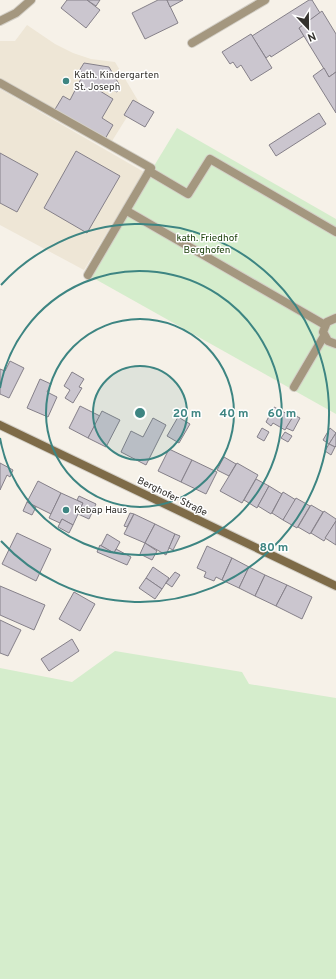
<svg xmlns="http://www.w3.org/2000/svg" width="336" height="979" font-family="Overpass,sans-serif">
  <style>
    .built { fill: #eee6d6 }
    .green { fill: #d5edcc }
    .building { fill: #cbc6cf; stroke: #858089 }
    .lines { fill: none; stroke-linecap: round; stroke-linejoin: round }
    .lane-casing { stroke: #d3cfc7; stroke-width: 10 }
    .street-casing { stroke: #d3cfc7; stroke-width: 10 }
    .secondary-casing { stroke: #d3cfc7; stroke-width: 10 }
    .lane { stroke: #a4977f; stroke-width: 8 }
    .street { stroke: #a4977f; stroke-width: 8 }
    .secondary { stroke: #7e6b48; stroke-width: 8 }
    .ring { fill: none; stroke: #3d8582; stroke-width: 2 }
    .poi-dot { fill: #3d8582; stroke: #fff; stroke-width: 1.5 }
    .labels { text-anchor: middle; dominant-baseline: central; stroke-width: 3; stroke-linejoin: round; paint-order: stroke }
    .poi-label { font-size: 10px; fill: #34322e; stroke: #fff; text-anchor: start }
    .park-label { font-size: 10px; fill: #1f430e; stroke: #fff }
    .street-label { font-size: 10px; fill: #34322e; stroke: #fff }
    .centre { fill: #3d8582; stroke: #fff; stroke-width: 2 }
    .ring-label { font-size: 12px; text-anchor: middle; font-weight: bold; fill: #3d8582; stroke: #fff; stroke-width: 3; stroke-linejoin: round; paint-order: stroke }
  </style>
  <rect width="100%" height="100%" fill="#f6f1e8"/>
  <g class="built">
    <path d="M27 25 55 44 73 53 91 59 115 62 140 104 132 101 124 115 127 117 112 141 105 139 0 78V41H15Z"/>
    <path d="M0 89 144 172 84 270 0 225Z"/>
  </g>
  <g class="green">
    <path d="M177 128 336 219V414L88 275Z"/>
    <path d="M115 651 242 672 249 684 336 698V979H0V668L72 682Z"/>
  </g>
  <g class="building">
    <path d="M67 0H87L100 10 86 28 61 8Z"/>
    <path d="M87 0H100L96 6Z"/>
    <path d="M158 0H167L178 23 145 39 132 13Z"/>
    <path d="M167 0H183L170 7Z"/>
    <path d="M309 0H312L320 13 299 28 304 36 271 57 270 55 266 58 252 36Z"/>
    <path d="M322 11 336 34V72L329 77 299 28Z"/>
    <path d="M251 34 272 68 251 81 241 65 237 68 233 62 230 64 222 52Z"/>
    <path d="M84 63 109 67 120 86 117 92 104 85 100 91 113 99 102 118 113 125 105 139 54 111 63 96 70 100 84 73 79 71Z"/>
    <path d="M324 68 329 77 336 72V113L313 76Z"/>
    <path d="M133 100 154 112 145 127 124 115Z"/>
    <path d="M319 113 326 124 276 156 269 145Z"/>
    <path d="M76 151 120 176 87 233 44 208Z"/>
    <path d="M0 153 38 174 17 212 0 203Z"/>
    <path d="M10 361 24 368 9 398 0 394V369L5 371Z"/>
    <path d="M72 372 84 379 79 387 82 388 73 403 65 398 70 390 64 386Z"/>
    <path d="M40 379 51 384 47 392 57 397 48 417 27 408Z"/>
    <path d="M80 406 100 416 88 438 69 428Z"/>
    <path d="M274 407 293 417 285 430 273 423 271 426 266 422Z"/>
    <path d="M102 411 120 420 106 447 88 438Z"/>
    <path d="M294 415 300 418 293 431 286 428Z"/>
    <path d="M178 417 190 424 179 443 167 436Z"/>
    <path d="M153 418 166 425 146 465 121 452 131 431 143 437Z"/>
    <path d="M262 428 269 432 264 441 257 437Z"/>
    <path d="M330 428 336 433 329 444 323 440Z"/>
    <path d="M285 432 292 436 288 442 281 438Z"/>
    <path d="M336 433V446L335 447 329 444Z"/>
    <path d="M329 444 335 447 331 455 325 451Z"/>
    <path d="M169 449 192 460 181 482 158 471Z"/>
    <path d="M224 457 236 464 229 476 217 470Z"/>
    <path d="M192 460 217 472 206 494 181 482Z"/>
    <path d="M0 463 13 470 10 477 7 475 0 490Z"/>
    <path d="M237 463 258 475 242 503 220 491Z"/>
    <path d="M256 479 269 486 257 508 244 500Z"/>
    <path d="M38 481 61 493 51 514 27 502Z"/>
    <path d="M269 486 282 494 271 514 258 506Z"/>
    <path d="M283 492 296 500 283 520 272 513Z"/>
    <path d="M61 493 83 503 73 525 62 519 60 523 49 518Z"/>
    <path d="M79 496 96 504 89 519 78 514 83 503 77 500Z"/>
    <path d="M296 498 310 506 297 528 283 520Z"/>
    <path d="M27 502 36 507 32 515 23 511Z"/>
    <path d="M311 505 323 512 310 534 298 527Z"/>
    <path d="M324 511 336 519V521L324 541 311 533Z"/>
    <path d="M130 513 134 514 127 527 124 526Z"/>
    <path d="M134 514 155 524 145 543 124 534Z"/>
    <path d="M62 519 73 525 69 533 58 527Z"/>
    <path d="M336 521V545L325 538Z"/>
    <path d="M155 524 175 534 166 555 145 543Z"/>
    <path d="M17 533 51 549 36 581 2 564Z"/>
    <path d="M107 534 120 542 114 553 101 546Z"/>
    <path d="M175 534 180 536 173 550 169 548Z"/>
    <path d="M145 543 157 551 152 560 140 554Z"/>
    <path d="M100 545 114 553 116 549 131 557 127 565 97 552Z"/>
    <path d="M207 546 232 558 222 580 216 577 214 581 204 577 206 572 197 568Z"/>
    <path d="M232 558 249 567 239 588 222 580Z"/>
    <path d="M153 567 169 578 162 589 146 578Z"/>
    <path d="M249 567 265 575 255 596 239 588Z"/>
    <path d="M175 572 180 575 172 587 166 583Z"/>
    <path d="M265 575 287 585 276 606 255 596Z"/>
    <path d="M146 578 162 589 155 599 139 588Z"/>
    <path d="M287 585 312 597 302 619 276 606Z"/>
    <path d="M0 586 45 605 34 630 0 615Z"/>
    <path d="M74 592 95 604 80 631 59 619Z"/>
    <path d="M0 620 21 630 8 656 0 653Z"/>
    <path d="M72 639 79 651 49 671 41 659Z"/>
  </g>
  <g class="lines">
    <defs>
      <g id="lane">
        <path d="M0 83 151 168 88 275"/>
        <path d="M149 171 188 194 210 159 336 232"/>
        <path d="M127 211 325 325"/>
        <path d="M336 318 327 322 323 332 328 341 336 344"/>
        <path d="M294 387 324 336"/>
      </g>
      <g id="street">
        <path d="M0 21 16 13 31 0"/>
        <path d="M192 43 265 0"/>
      </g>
      <path id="secondary" d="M0 425 336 586"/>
    </defs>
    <use href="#lane" class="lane-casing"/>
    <use href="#street" class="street-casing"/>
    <use href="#secondary" class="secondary-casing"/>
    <use href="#lane" class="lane"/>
    <use href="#street" class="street"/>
    <use href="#secondary" class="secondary"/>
  </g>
  <circle cx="140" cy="413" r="47" fill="#3d8582" fill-opacity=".12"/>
  <g class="ring">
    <circle cx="140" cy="413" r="47"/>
    <circle cx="140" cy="413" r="94"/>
    <path d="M0 388A142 142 0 1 1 0 438"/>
    <path d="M1 285A189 189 0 1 1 1 541"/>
  </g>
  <g class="poi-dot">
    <circle cx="66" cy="81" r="4"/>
    <circle cx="66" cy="510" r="4"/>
  </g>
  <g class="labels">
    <g class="poi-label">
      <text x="74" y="75">Kath. Kindergarten<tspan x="74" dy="12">St. Joseph</tspan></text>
      <text x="74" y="510">Kebap Haus</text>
    </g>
    <g class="park-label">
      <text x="207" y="238">kath. Friedhof<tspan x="207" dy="12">Berghofen</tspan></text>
    </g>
    <g class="street-label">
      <text transform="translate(172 497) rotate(26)">Berghofer Straße</text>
    </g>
  </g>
  <circle cx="140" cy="413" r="6" class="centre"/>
  <g class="ring-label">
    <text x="187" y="417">20 m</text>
    <text x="234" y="417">40 m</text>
    <text x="282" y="417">60 m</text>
    <text x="274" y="551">80 m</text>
  </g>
  <g transform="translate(308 28) rotate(158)" stroke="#ffffff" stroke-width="3" paint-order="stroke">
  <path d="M0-3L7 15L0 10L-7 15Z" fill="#34322e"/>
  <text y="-6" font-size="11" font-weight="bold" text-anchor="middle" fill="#34322e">N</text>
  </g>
</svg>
